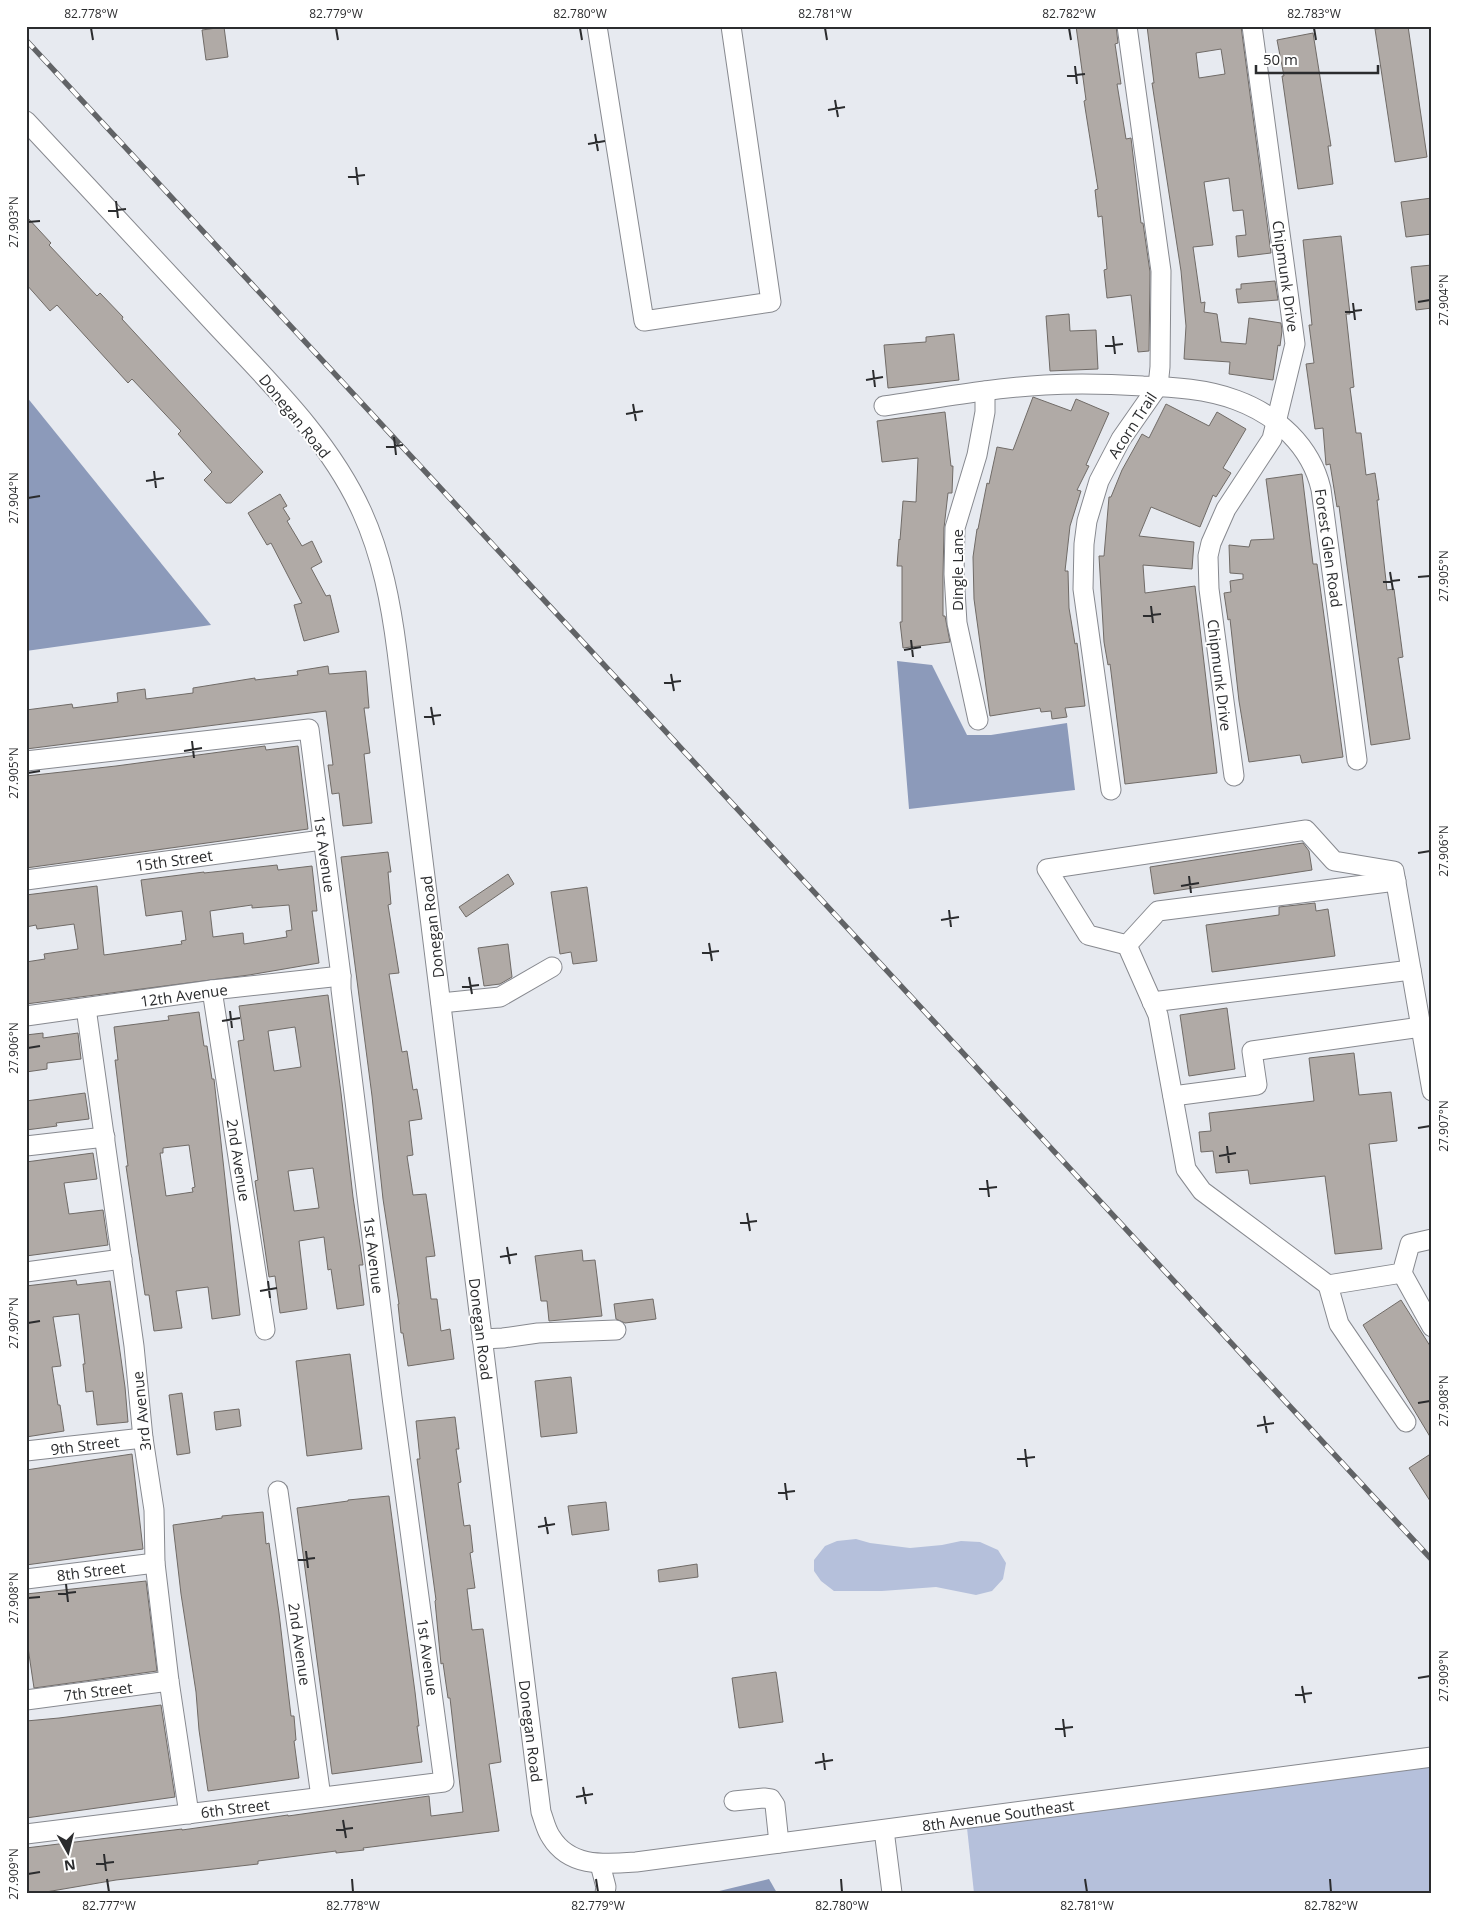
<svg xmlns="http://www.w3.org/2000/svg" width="1458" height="1919" font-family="'Open Sans',sans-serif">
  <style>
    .green { fill: #b5c0db }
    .water { fill: #8c9aba }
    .building { fill: #b0aaa6; stroke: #706b67; fill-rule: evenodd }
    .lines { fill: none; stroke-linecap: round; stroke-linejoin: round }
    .minor-casing { stroke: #87898f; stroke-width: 21 }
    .minor { stroke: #fff; stroke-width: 19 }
    .rail-casing { stroke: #616366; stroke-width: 5.5 }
    .rail { stroke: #fff; stroke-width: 4; stroke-dasharray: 11; stroke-linecap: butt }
    .ticks { fill: none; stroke: #2b2c2e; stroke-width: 2 }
    .labels { text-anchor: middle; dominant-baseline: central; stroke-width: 4; stroke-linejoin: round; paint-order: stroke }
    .street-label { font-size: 15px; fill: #2b2c2e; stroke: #fff }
    .neatline { fill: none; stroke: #2b2c2e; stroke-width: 2 }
    .ticks-label { font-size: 12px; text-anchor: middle; fill: #2b2c2e }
  </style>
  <rect width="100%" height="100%" fill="#e7eaf0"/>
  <g class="green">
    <path d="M856 1539 870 1543 910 1548 942 1545 961 1541 980 1542 998 1550 1006 1563 1003 1579 992 1591 976 1595 936 1587 882 1591H834L821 1581 814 1571V1560L825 1546 837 1541Z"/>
    <path d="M1432 1767V1893H974L967 1828Z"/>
  </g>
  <g class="water">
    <path d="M26 396 211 625 26 651Z"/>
    <path d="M897 661 932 665 967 735H991L1067 723 1075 790 909 809Z"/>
    <path d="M769 1879 777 1893H711Z"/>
  </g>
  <g class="building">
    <path d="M1076 26H1116L1118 43 1115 44 1121 84H1117L1126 139 1131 138 1141 223H1143L1150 272 1149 351 1138 352 1131 295 1107 298 1104 270 1107 269 1102 216 1098 217 1095 190 1098 189 1084 101 1086 100Z"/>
    <path d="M1147 26H1241L1271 253 1238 257 1236 236 1246 235 1243 210 1233 211 1229 178 1204 182 1213 245 1193 247 1201 303 1205 302 1204 312 1217 314 1221 342 1246 344 1249 318 1281 323 1282 331 1280 346 1278 345 1273 380 1229 374 1230 362 1184 359 1186 326 1181 271 1152 83H1154ZM1221 49 1225 74 1199 78 1196 53Z"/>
    <path d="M1386 26H1408L1427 157 1395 162 1375 29 1386 28Z"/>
    <path d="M224 27 228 57 206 60 202 30Z"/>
    <path d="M1313 33 1331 146H1328L1333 184 1298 189 1282 76H1284L1277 40Z"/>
    <path d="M1432 198V234L1406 237 1401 202Z"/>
    <path d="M26 216 51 243 49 245 97 296 100 293 123 317 122 319 263 472 231 503H226L204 480 212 472 178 434 181 431 132 379 128 383 57 305 50 311 26 284Z"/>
    <path d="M1341 236 1350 314H1346L1354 387 1350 388 1356 433H1361L1366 475 1375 473 1379 500H1377L1387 590 1394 589 1403 657 1398 658 1410 739 1371 745 1339 506 1337 507 1330 464 1326 465 1323 428 1315 429 1306 364 1314 363 1309 325H1312L1303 240Z"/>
    <path d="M1432 265V308L1416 310 1411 267Z"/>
    <path d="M1275 281 1278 300 1238 303 1236 289H1241V284Z"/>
    <path d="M1069 314 1070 331 1096 330 1098 369 1050 371 1046 316Z"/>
    <path d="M954 334 959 380 888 388 884 345 926 342V337Z"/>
    <path d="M1033 397 1071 411 1076 399 1109 413 1086 465 1089 466 1077 490 1081 491 1070 526 1065 571H1068L1069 608 1075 644 1077 643 1085 706 1065 708 1067 717 1052 719 1051 711 1041 712 1040 708 990 716 974 599 973 557 977 529H978L987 483 989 484 997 447 1013 450Z"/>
    <path d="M1166 404 1209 426 1217 412 1246 429 1223 468 1231 473 1216 497 1213 495 1200 527 1151 507 1139 536 1194 542 1192 569 1143 565 1145 593 1195 586 1217 773 1125 784 1110 664 1108 665 1104 642 1099 556H1104L1109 497H1111L1122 470 1142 434 1149 438Z"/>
    <path d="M945 412 951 466H953L952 493H948L944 528 943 576V616H945L950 642 903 648 900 622H902V566H897L899 539 900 540 903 501 916 502 918 458 882 462 877 421Z"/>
    <path d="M1302 474 1313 564H1317L1343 757 1302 763 1300 755 1249 762 1239 701 1230 619 1228 620 1224 593 1231 592 1230 581 1243 579V574L1230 573 1229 545 1249 547 1251 540 1274 539 1266 479Z"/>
    <path d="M280 494 287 506 283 508 290 519 287 521 302 546 312 541 322 562 311 568 326 596 330 595 339 632 304 641 294 605 302 603 271 543 267 545 248 513Z"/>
    <path d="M328 666 329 674 366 671 369 708H364L370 753 364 754 372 823 343 826 339 793 332 794 328 765H333L326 711 26 749V710L72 704 73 708 118 702 117 693 145 689 146 699 193 693V688L255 678V680L298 675 297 671Z"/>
    <path d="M265 746 266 750 298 746 308 829 26 868V776L116 766Z"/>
    <path d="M1303 843 1309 851 1312 870 1154 894 1150 867Z"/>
    <path d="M388 852 391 872H388L391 904 388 905 399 973 389 974 402 1052 407 1051 413 1090 417 1089 422 1119 409 1121 413 1155 407 1156 413 1195 426 1194 435 1256 426 1257 431 1299H437L441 1331 450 1329 454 1359 408 1366 403 1333H401L398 1304H399L383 1199 372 1096 341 857Z"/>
    <path d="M277 865 278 870 312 866 317 911H312L319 963 249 975 26 1004V962L45 959 44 954 78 949 74 924 37 929 36 925 26 927V895L97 886 104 955 182 944 181 941 186 940 182 911 146 916 141 880 204 872V873ZM252 905V908L289 905 292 930 286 931 287 937 244 944 243 933 213 937 210 911Z"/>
    <path d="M508 874 514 884 466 917 459 907Z"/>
    <path d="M587 887 597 961 573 964 571 952 560 954 551 892Z"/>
    <path d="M1315 903 1316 911 1328 909 1335 956 1212 972 1206 925 1279 915V907Z"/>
    <path d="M508 944 512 977 500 984 484 986 478 948Z"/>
    <path d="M328 995 341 1093 353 1197 363 1265H359L364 1305 337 1309 331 1269 328 1270 324 1237 299 1241 307 1309 280 1313 275 1276 269 1277 255 1181 258 1180 238 1041 244 1040 239 1006ZM295 1027 301 1067 274 1071 268 1031ZM313 1168 319 1208 294 1211 288 1171Z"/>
    <path d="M1227 1008 1235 1069 1189 1076 1180 1015Z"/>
    <path d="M199 1012 204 1046H207L212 1079H214L240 1315 212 1319 208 1287 176 1291 182 1328 154 1331 149 1295H145L126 1166H128L115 1060H118L114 1027 169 1020 168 1016ZM189 1145 195 1187 192 1188 193 1192 166 1196 160 1153H163V1148Z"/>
    <path d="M43 1033V1038L78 1033 81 1059 47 1063V1069L26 1072V1035Z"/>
    <path d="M1354 1053 1359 1095 1391 1092 1397 1141 1369 1144 1382 1249 1335 1254 1325 1176 1250 1184 1248 1170 1216 1173 1213 1151 1201 1152 1199 1132 1211 1131 1209 1113 1314 1101 1309 1058Z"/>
    <path d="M85 1093 89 1119 56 1123 57 1126 26 1130V1115H28L26 1101Z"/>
    <path d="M93 1153 97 1179 64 1183 69 1214 103 1210 108 1245 26 1256V1162Z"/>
    <path d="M582 1250 583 1261 595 1260 602 1316 549 1321 547 1301H541L535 1256Z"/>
    <path d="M76 1280 77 1285 110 1281 125 1387 128 1422 97 1425 93 1391 86 1392 83 1364H85L79 1314 53 1317 61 1366 52 1367 58 1405H60L64 1431 26 1437V1286Z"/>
    <path d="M653 1299 656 1319 625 1323 616 1319 614 1304Z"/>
    <path d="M1401 1300 1432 1349V1440L1363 1325Z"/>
    <path d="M350 1354 362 1449 307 1456 296 1361Z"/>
    <path d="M571 1377 577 1433 541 1437 535 1381Z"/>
    <path d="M182 1393 190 1453 177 1455 169 1395Z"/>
    <path d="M239 1409 241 1426 216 1430 214 1412Z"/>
    <path d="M455 1417 459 1449H456L461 1482 458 1483 464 1526 470 1525 473 1552 470 1553 475 1588 467 1589 472 1630 483 1629 501 1762 489 1764 499 1831 363 1848 364 1850 336 1853V1851L258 1861V1864L116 1880 40 1893H26V1848L182 1829V1830L288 1815V1816L429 1796 431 1816 463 1812 450 1698H448L443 1663 441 1664 435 1601 436 1600 417 1459H420L416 1421Z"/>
    <path d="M1432 1453V1504L1409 1468Z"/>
    <path d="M132 1454 143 1549 26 1565V1470Z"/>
    <path d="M389 1496 415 1692 419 1726H417L422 1762 332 1774 297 1508 348 1501V1500Z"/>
    <path d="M606 1502 609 1530 572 1535 568 1506Z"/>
    <path d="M263 1512 266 1544 269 1543 279 1613 291 1716H294L296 1740 294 1741 299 1778 208 1791 199 1730 196 1692 181 1594 173 1525 222 1518V1516Z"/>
    <path d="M697 1564 698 1577 659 1582 658 1570Z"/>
    <path d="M146 1581 157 1671 34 1688 26 1634V1594Z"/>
    <path d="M776 1672 783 1722 739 1728 732 1678Z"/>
    <path d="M161 1705 175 1797 26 1818V1721L59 1718Z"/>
  </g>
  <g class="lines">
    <defs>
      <g id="minor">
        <path d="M597 26 644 321 771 302 731 26"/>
        <path d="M26 121C89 188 151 255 214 323 268 381 329 439 362 512 382 556 391 604 397 651L541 1812C544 1820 546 1830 551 1837 570 1868 605 1864 636 1862L1432 1757"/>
        <path d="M884 406C937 398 991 388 1045 385 1078 383 1111 384 1143 386 1174 387 1207 389 1236 400 1277 415 1311 446 1321 489L1357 760"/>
        <path d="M978 720 957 623 954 574 955 528 977 455 985 412V391"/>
        <path d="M26 761 309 729 341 976V989L392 1397 444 1782 26 1834"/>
        <path d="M1234 776 1209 589 1208 556 1211 543 1226 509 1272 439 1295 344 1252 26"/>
        <path d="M1111 790 1083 589 1084 544 1087 521 1099 481 1121 439 1158 386 1160 367 1161 271 1127 26"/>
        <path d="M26 880 322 840"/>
        <path d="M1127 945 1158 911 1396 881"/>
        <path d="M212 990 265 1330"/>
        <path d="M1152 1002 1411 970"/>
        <path d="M441 1003 500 997 552 967"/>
        <path d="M86 1008 134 1346 143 1438 154 1510 155 1563 169 1681 189 1814"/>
        <path d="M26 1016 212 990 341 976"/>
        <path d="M1432 1091 1394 871 1334 861 1306 830 1047 869 1088 935 1127 945 1158 1015 1186 1169 1202 1191 1328 1285 1402 1273 1410 1244 1432 1239"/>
        <path d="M1173 1096 1257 1085 1252 1051 1421 1027"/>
        <path d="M26 1146 105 1137"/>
        <path d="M26 1272 122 1259"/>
        <path d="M1402 1273 1432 1327"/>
        <path d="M1328 1285 1339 1324 1406 1422"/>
        <path d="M482 1339 503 1338 538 1333 616 1330"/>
        <path d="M26 1451 143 1438"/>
        <path d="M278 1491 321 1797"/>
        <path d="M26 1579 155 1563"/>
        <path d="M26 1700 169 1681"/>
        <path d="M734 1801 764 1798 771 1799 775 1805 779 1843"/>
        <path d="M884 1830 892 1893"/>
        <path d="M600 1864 606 1887 605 1893"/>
      </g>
    </defs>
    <use href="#minor" class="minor-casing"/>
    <use href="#minor" class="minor"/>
    <defs>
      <path id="rail" d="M26 40 1432 1560"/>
    </defs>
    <use href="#rail" class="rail-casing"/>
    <use href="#rail" class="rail"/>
  </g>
  <path class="ticks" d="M91 28 93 40M336 28 338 40M580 28 582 40M825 28 827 40M1069 28 1071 40M1314 28 1316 40M1075 66 1077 84M1067 76 1085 74M835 100 838 117M828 110 845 107M595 134 598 151M588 144 605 141M356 167 358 185M348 177 365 175M116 201 118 218M108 211 126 209M28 222 40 221M1418 302 1430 300M1353 303 1355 320M1345 312 1362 310M1113 336 1115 354M1105 346 1123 344M873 370 875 387M866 380 883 377M633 404 636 421M626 414 643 411M394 437 396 455M386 447 403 445M154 471 156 488M146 481 164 478M28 498 40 496M1390 572 1393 590M1418 577 1430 576M1383 582 1400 580M1151 606 1153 623M1143 616 1161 614M911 640 913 657M904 650 921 647M671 674 674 691M664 683 681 681M431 707 434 725M424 717 441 715M192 741 194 758M184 751 202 748M28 773 40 771M1418 853 1430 851M1189 876 1191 893M1181 886 1199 883M949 910 951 927M941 920 959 917M709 943 712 961M702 953 719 951M469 977 472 994M462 987 479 985M230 1011 232 1028M222 1021 240 1018M28 1048 40 1046M1418 1128 1430 1126M1227 1146 1229 1163M1219 1156 1236 1153M987 1180 989 1197M979 1189 997 1187M747 1213 750 1231M740 1223 757 1221M507 1247 510 1264M500 1257 517 1254M268 1281 270 1298M260 1291 277 1288M28 1323 40 1321M1418 1403 1430 1401M1264 1416 1267 1433M1257 1426 1274 1423M1025 1449 1027 1467M1017 1459 1035 1457M785 1483 787 1500M778 1493 795 1491M545 1517 548 1534M538 1527 555 1524M306 1551 308 1568M298 1560 315 1558M66 1584 68 1602M58 1594 76 1592M28 1598 40 1597M1418 1678 1430 1676M1302 1686 1305 1703M1295 1695 1312 1693M1063 1719 1065 1737M1055 1729 1073 1727M823 1753 825 1770M815 1763 833 1760M583 1787 586 1804M576 1797 593 1794M343 1820 346 1838M336 1830 353 1828M104 1854 106 1871M96 1864 114 1862M28 1874 40 1872M107 1879 109 1892M352 1879 353 1892M596 1879 598 1892M841 1879 842 1892M1085 1879 1087 1892M1330 1879 1331 1892"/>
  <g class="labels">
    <g class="street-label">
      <text transform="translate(1286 276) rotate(82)">Chipmunk Drive</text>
      <text transform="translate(295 416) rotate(51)">Donegan Road</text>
      <text transform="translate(1132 425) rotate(-57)">Acorn Trail</text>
      <text transform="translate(1329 548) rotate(82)">Forest Glen Road</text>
      <text transform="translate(957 570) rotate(-90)">Dingle Lane</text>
      <text transform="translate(1220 675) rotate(83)">Chipmunk Drive</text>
      <text transform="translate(325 854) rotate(82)">1st Avenue</text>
      <text transform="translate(174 860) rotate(-8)">15th Street</text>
      <text transform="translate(432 927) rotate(-97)">Donegan Road</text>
      <text transform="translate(184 995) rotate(-8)">12th Avenue</text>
      <text transform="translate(239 1160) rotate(81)">2nd Avenue</text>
      <text transform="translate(374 1255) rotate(83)">1st Avenue</text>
      <text transform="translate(481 1329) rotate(83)">Donegan Road</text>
      <text transform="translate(141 1411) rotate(-96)">3rd Avenue</text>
      <text transform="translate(85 1445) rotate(-7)">9th Street</text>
      <text transform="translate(91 1571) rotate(-7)">8th Street</text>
      <text transform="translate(300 1644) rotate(82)">2nd Avenue</text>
      <text transform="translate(428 1657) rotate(82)">1st Avenue</text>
      <text transform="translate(98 1691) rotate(-7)">7th Street</text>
      <text transform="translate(531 1731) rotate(83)">Donegan Road</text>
      <text transform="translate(235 1808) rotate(-7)">6th Street</text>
      <text transform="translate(998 1815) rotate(-8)">8th Avenue Southeast</text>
    </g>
  </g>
  <rect width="1458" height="1919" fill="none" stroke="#ffffff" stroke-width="55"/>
  <g transform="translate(68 1852) rotate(172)" stroke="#ffffff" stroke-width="4" paint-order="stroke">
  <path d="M0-4L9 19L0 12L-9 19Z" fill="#2b2c2e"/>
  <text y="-8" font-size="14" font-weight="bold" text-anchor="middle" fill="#2b2c2e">N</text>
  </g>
  <path d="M1256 65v8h122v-8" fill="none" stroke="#2b2c2e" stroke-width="2.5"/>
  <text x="1263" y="65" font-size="15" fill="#2b2c2e" stroke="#ffffff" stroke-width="4" paint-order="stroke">50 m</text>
  <rect x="28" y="28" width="1402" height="1864" class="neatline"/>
  <g class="ticks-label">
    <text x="91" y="18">82.778°W</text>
    <text x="336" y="18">82.779°W</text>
    <text x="580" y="18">82.780°W</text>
    <text x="825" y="18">82.781°W</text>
    <text x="1069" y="18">82.782°W</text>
    <text x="1314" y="18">82.783°W</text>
    <text transform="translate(14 222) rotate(-90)" y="4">27.903°N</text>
    <text transform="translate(1444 300) rotate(-90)" y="4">27.904°N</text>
    <text transform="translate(14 498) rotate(-90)" y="4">27.904°N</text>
    <text transform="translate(1444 576) rotate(-90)" y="4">27.905°N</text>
    <text transform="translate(14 773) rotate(-90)" y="4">27.905°N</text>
    <text transform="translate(1444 851) rotate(-90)" y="4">27.906°N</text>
    <text transform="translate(14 1048) rotate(-90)" y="4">27.906°N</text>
    <text transform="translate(1444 1126) rotate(-90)" y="4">27.907°N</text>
    <text transform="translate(14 1323) rotate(-90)" y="4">27.907°N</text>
    <text transform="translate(1444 1401) rotate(-90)" y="4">27.908°N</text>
    <text transform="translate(14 1598) rotate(-90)" y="4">27.908°N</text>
    <text transform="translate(1444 1676) rotate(-90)" y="4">27.909°N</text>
    <text transform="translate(14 1874) rotate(-90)" y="4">27.909°N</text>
    <text x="109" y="1910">82.777°W</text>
    <text x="353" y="1910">82.778°W</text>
    <text x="598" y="1910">82.779°W</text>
    <text x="842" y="1910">82.780°W</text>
    <text x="1087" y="1910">82.781°W</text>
    <text x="1331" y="1910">82.782°W</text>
  </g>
</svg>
